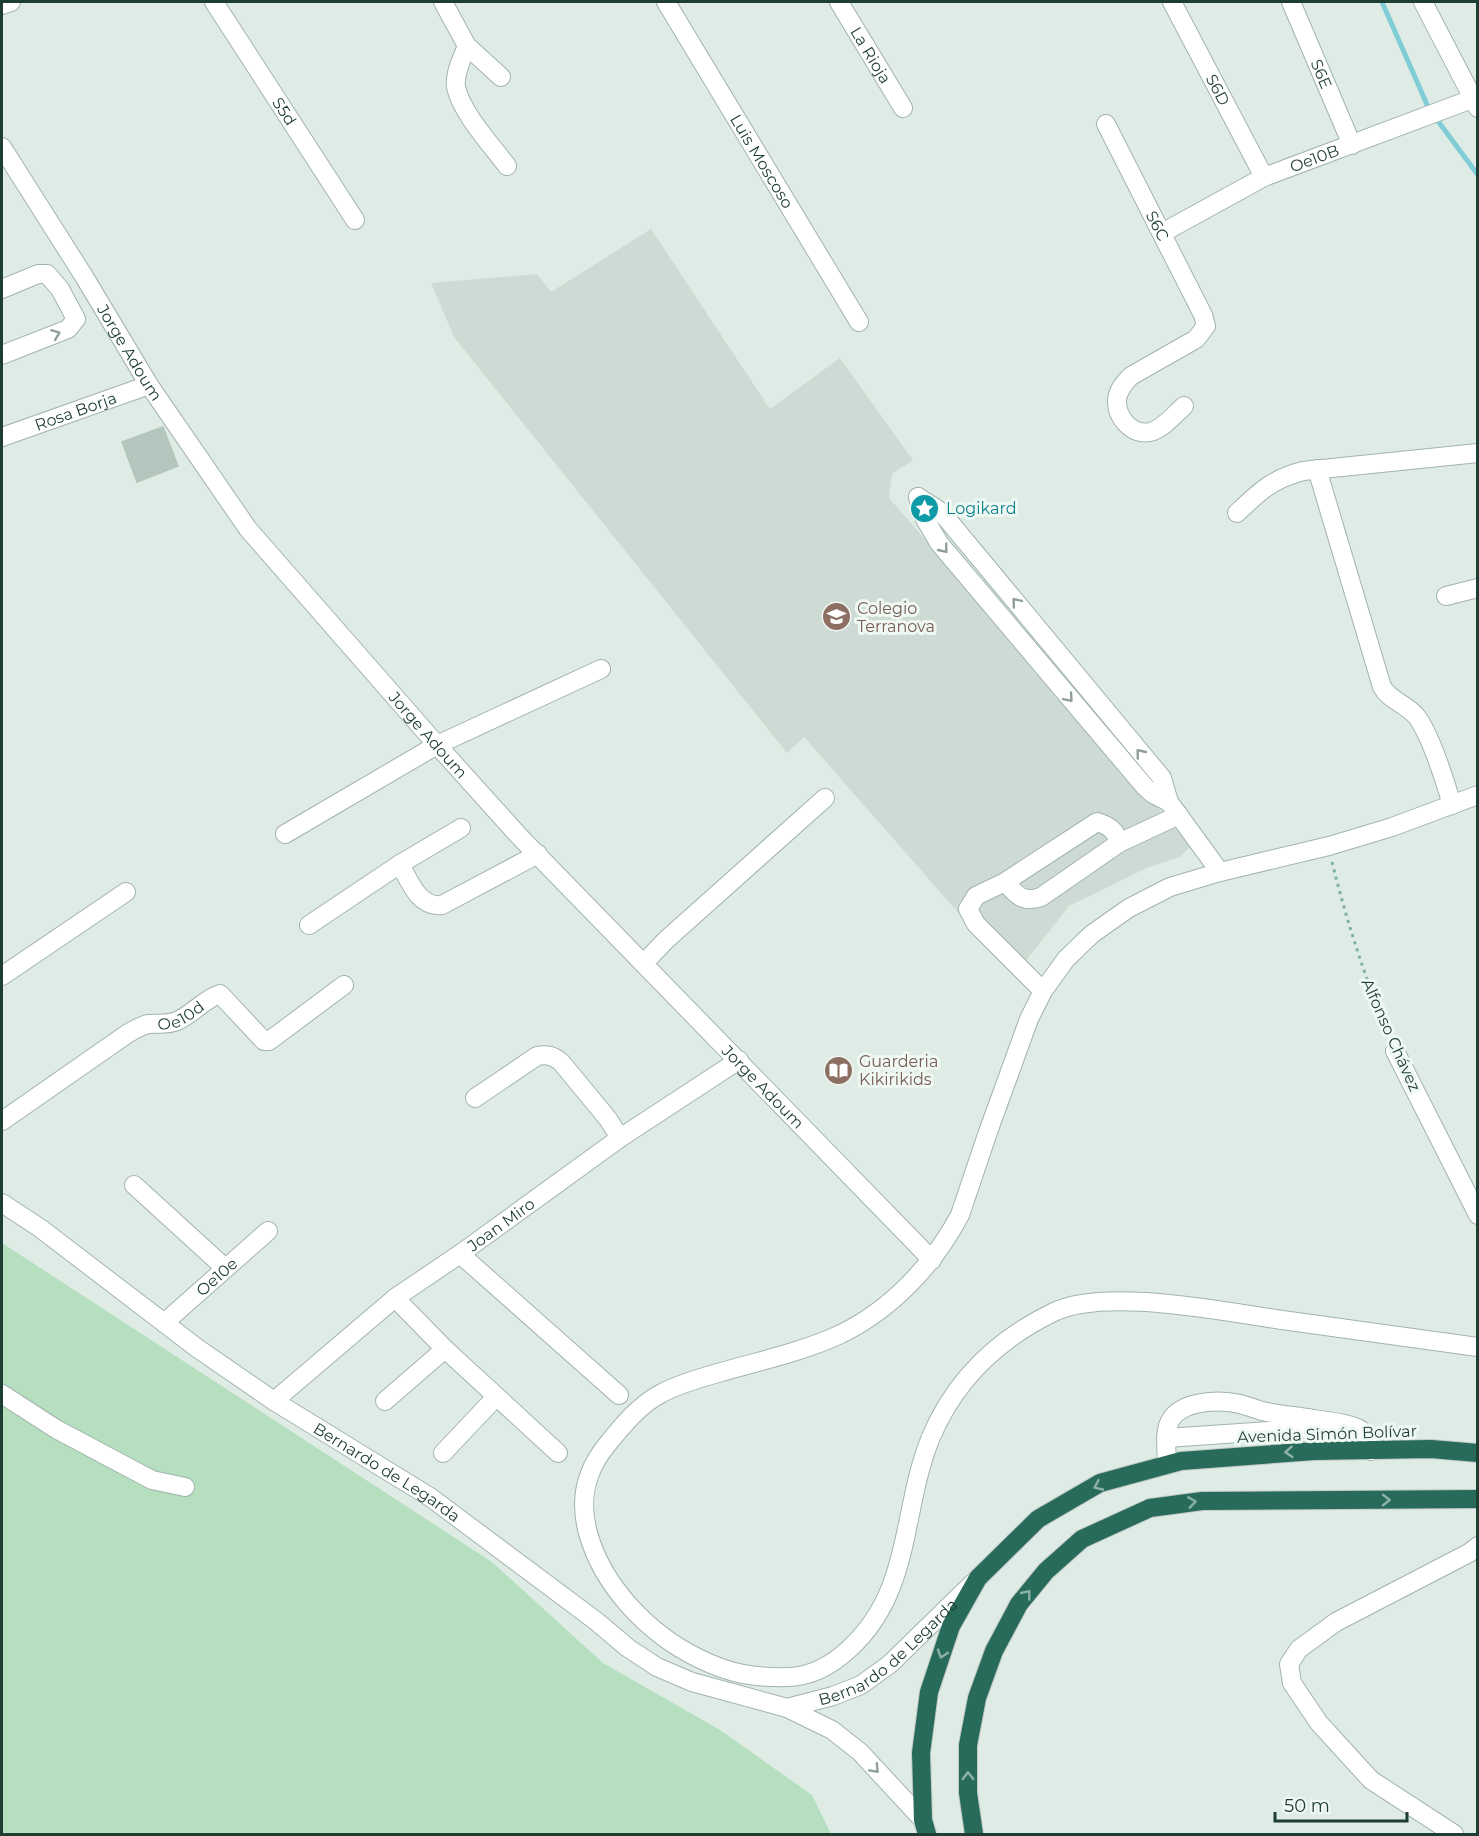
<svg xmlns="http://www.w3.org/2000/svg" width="1479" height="1836" font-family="Montserrat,sans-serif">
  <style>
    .built { fill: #cddbd4 }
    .green { fill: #b5dfbf }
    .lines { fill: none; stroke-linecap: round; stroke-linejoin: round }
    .stream { stroke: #81cdd6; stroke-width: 5 }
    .building { fill: #b4c6be; stroke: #b1c6bc; stroke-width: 1.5 }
    .minor-casing { stroke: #a1b4ac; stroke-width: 20 }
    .highway-casing { stroke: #c0c9c6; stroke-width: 20 }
    .path { stroke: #7cb29f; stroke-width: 3; stroke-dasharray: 3 4.5; stroke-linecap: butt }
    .minor { stroke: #fff; stroke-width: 18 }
    .highway { stroke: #286b5a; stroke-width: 18 }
    .oneway { stroke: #8e9e99 }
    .oneway2 { stroke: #8cb2a6 }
    .labels { text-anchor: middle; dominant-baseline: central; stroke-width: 6; stroke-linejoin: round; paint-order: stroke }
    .street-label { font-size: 16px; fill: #1e3d33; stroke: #eff8f3 }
    .culture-label { font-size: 16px; fill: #0d838f; stroke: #eff8f3; text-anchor: start }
    .education-label { font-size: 16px; fill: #785e54; stroke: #eff8f3; text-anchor: start }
  </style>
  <rect width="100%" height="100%" fill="#dfece5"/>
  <path class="built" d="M651 229 770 409 840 358 913 460 892 474 889 498 1191 846 1180 857 1149 867 1069 906 1014 976 804 737 787 753 454 337 431 283 537 274 551 292Z"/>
  <path class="green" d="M2 1243 492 1562 603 1663 720 1730 812 1795 831 1834H2Z"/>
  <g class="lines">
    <path class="stream" d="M1382 2 1429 109 1478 175"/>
  </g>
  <path class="building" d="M163 427 178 466 137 482 122 442Z"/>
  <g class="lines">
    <defs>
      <g id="minor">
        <path id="s1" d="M214 2 355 220"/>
        <path d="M443 2 467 46 501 77"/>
        <path id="s2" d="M666 2 859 322"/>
        <path id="s3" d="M839 2 903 108"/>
        <path id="s4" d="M1172 2 1264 177"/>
        <path id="s5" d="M1291 2 1352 145"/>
        <path d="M1423 2 1478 108"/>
        <path d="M2 5 11 2"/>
        <path d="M467 46C462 58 454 74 456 87 461 112 492 146 507 166"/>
        <path id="s6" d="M1106 124 1203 315 1206 326 1196 339 1131 376C1124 383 1118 390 1117 400 1116 417 1132 436 1150 432 1163 429 1174 415 1184 406"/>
        <path id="s7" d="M2 147 85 278 149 385 248 529 437 745 519 836 932 1260"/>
        <path id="s8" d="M1162 233 1264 177 1472 99"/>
        <path d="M2 289 38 274H47L60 289 76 319 68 329 2 355"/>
        <path id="s9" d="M2 437 149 385"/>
        <path d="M1317 469 1382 687C1390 701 1407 704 1417 717 1432 738 1445 781 1452 805"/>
        <path d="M918 497 937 509 947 519 1162 778 1169 802 1220 872"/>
        <path d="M918 497 925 519 939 543 1145 787 1153 794 1169 802"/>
        <path d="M1237 513C1259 492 1272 479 1303 471L1478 453"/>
        <path d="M1446 596 1478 588"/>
        <path d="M1478 795 1392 827 1329 846 1220 872 1170 887 1129 908 1092 934 1066 959 1043 991 1029 1019 988 1132 960 1215C934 1264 892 1309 841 1334 802 1352 759 1361 718 1373 700 1378 679 1384 662 1393 640 1404 622 1426 606 1446 585 1472 579 1500 588 1533 603 1587 649 1634 698 1658 730 1674 754 1678 789 1677 812 1676 832 1665 849 1649 913 1591 901 1509 931 1437 955 1380 998 1339 1054 1312 1105 1287 1225 1312 1282 1320 1347 1329 1412 1338 1478 1347"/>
        <path d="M285 834 437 745 601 669"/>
        <path d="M1119 843 1179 815"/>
        <path d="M400 864 461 828"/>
        <path d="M1005 882C1017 896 1023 903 1041 897L1119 843C1116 830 1109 826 1097 822L1005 882 976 896 968 909 976 924 1043 991"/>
        <path d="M309 925 400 864C410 882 419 908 442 905L538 854"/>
        <path d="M644 963 666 940 825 798"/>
        <path d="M2 976 126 892"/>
        <path d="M1395 1051 1478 1215"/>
        <path d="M475 1098 537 1056C548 1054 553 1056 561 1062L608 1119 620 1138"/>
        <path id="s10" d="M2 1121 127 1034C134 1030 140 1026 148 1024 158 1023 168 1025 177 1021 193 1014 204 999 220 994L264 1041H269L344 985"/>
        <path d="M134 1185 225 1268"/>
        <path id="s11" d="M2 1203 40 1228 197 1348 274 1401 430 1497 596 1621 628 1648 657 1667 692 1682 787 1708 832 1730 860 1752 923 1820"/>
        <path d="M460 1254 619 1395"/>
        <path d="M395 1298 445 1349 558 1453"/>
        <path id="s12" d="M164 1323 268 1231"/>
        <path d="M2 1394 56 1429 152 1480 185 1487"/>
        <path id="s13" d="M274 1401 395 1298 460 1254 620 1138 739 1060"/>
        <path d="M385 1401 445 1349"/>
        <path d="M1313 1419C1325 1421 1351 1423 1361 1430 1367 1434 1369 1444 1371 1451"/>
        <path d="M1167 1438 1313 1428"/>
        <path d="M443 1453 496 1397"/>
        <path d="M1167 1465C1167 1453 1164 1435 1169 1423 1179 1400 1220 1399 1240 1404 1248 1406 1255 1409 1262 1411 1279 1415 1296 1416 1313 1419L1314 1451"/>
        <path id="s14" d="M787 1708 833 1696 861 1685 890 1664 973 1583"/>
        <path d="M1454 1834 1371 1780 1319 1723 1292 1683 1289 1664 1299 1649 1336 1622 1469 1553 1478 1546"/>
      </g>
      <g id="highway">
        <path d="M927 1834 923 1820 921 1753 929 1692 951 1626 978 1578 1038 1519 1100 1483 1181 1461 1314 1451 1431 1449 1478 1453"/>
        <path d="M974 1834 968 1793V1745L977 1698 994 1651 1019 1604 1046 1571 1082 1539 1150 1508 1202 1501 1478 1499"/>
      </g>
    </defs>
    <use href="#minor" class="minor-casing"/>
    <use href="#highway" class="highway-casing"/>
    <path class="path" d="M1332 862C1347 923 1365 978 1389 1035"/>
    <use href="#minor" class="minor"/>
    <use href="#highway" class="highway"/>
  </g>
  <defs><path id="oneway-chevron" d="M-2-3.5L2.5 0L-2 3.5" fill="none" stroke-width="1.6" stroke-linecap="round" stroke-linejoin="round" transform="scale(1.5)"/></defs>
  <g class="oneway">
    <use href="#oneway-chevron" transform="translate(56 334) rotate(-21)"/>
    <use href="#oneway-chevron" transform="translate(944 549) rotate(51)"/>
    <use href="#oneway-chevron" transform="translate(1016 602) rotate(-130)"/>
    <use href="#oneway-chevron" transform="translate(1069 698) rotate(50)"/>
    <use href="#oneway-chevron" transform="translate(1140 753) rotate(-129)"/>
    <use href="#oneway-chevron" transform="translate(875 1769) rotate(47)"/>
  </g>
  <g class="oneway2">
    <use href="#oneway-chevron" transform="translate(1289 1452) rotate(176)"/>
    <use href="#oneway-chevron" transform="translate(1098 1486) rotate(155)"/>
    <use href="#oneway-chevron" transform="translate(1386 1500)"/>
    <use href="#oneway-chevron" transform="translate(1192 1502) rotate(-8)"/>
    <use href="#oneway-chevron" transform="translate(1027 1594) rotate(-51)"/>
    <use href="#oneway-chevron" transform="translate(942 1654) rotate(108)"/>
    <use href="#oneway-chevron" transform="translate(968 1776) rotate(-91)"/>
  </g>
  <defs>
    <symbol id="sight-disc" viewBox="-11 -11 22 22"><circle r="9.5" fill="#0f9aa8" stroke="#eff8f3"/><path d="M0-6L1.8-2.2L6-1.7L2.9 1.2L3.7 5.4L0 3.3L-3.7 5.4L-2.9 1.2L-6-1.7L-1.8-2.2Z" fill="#fff"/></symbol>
    <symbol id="school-disc" viewBox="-11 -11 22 22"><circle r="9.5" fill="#8d6e63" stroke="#eff8f3"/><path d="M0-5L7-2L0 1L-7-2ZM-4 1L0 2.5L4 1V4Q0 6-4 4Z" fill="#fff"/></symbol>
    <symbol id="library-disc" viewBox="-11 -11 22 22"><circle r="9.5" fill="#8d6e63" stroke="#eff8f3"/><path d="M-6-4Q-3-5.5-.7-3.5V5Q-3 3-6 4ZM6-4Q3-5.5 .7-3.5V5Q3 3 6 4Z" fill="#fff"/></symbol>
  </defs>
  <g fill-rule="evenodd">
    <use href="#sight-disc" x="908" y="492" width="33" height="33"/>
    <use href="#school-disc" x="820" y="600" width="33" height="33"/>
    <use href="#library-disc" x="822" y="1054" width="33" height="33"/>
  </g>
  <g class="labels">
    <g class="street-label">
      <text stroke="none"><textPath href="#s3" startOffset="62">La Rioja</textPath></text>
      <text stroke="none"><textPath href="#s5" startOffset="78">S6E</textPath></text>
      <text stroke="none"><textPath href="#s4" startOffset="99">S6D</textPath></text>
      <text stroke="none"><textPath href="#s1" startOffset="130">S5d</textPath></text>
      <text stroke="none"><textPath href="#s8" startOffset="170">Oe10B</textPath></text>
      <text stroke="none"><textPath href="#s2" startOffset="186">Luis Moscoso</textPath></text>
      <text stroke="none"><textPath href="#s6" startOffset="114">S6C</textPath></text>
      <text stroke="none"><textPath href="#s7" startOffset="242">Jorge Adoum</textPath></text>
      <text stroke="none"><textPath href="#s9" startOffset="78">Rosa Borja</textPath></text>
      <text stroke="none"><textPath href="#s7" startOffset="728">Jorge Adoum</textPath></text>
      <text stroke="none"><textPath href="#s10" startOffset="210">Oe10d</textPath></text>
      <text transform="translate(1391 1035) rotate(66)">Alfonso Chávez</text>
      <text stroke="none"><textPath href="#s7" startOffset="1214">Jorge Adoum</textPath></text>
      <text stroke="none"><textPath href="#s13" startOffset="288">Joan Miro</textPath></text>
      <text stroke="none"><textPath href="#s12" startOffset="70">Oe10e</textPath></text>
      <text transform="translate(1327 1434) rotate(-2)">Avenida Simón Bolívar</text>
      <text stroke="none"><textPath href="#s11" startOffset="470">Bernardo de Legarda</textPath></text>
      <text stroke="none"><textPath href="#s14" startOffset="118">Bernardo de Legarda</textPath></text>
    </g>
    <g class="culture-label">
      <text x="946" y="508">Logikard</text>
    </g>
    <g class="education-label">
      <text x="857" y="608">Colegio<tspan x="857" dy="18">Terranova</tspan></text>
      <text x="859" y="1061">Guarderia<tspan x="859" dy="18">Kikirikids</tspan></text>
    </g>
  </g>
  <rect width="1479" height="1836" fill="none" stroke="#1e3d33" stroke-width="6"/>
  <path d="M1275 1812v9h132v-9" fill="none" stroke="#1e3d33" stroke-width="3"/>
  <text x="1284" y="1812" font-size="18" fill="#1e3d33" stroke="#eff8f3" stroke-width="4.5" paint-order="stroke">50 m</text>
</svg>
